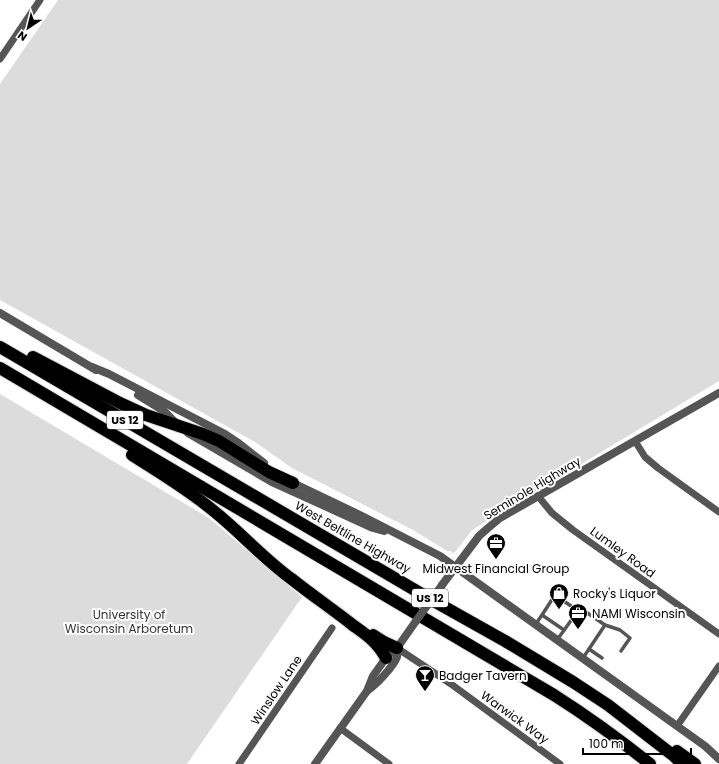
<svg xmlns="http://www.w3.org/2000/svg" width="719" height="764" font-family="Poppins,sans-serif">
  <style>
    .park { fill: #dcdcdc }
    .lines { fill: none; stroke-linecap: round; stroke-linejoin: round }
    .motorway-casing { stroke: #dbdbdb; stroke-width: 14 }
    .service { stroke: #555; stroke-width: 3.5 }
    .minor { stroke: #555; stroke-width: 7 }
    .tertiary { stroke: #555; stroke-width: 8 }
    .motorway { stroke: #000; stroke-width: 12 }
    .tertiary-bridge { stroke: #555; stroke-width: 8 }
    .labels { text-anchor: middle; dominant-baseline: central; stroke-width: 4; stroke-linejoin: round; paint-order: stroke }
    .shield { fill: #fff; stroke: #4c4c4c; stroke-width: 1 }
    .shield-label { font-size: 11px; font-weight: bold; fill: #000 }
    .street-label { font-size: 12px; fill: #000; stroke: #fff }
    .poi-label { font-size: 12px; fill: #000; stroke: #fff; text-anchor: start }
    .park-label { font-size: 12px; fill: #333; stroke: #fff }
  </style>
  <rect width="100%" height="100%" fill="#fff"/>
  <g class="park">
    <path d="M58 0H719V381L472 530 456 551 453 553 450 551H447L413 530 292 468 255 442 0 300V84Z"/>
    <path d="M0 394 209 518 302 597 187 764H0Z"/>
  </g>
  <g class="lines">
    <defs>
      <g id="motorway">
        <path d="M0 347 432 600 505 641 573 682 608 705 674 756 682 764"/>
        <path d="M33 357 120 403 146 415 203 434 219 441 269 472 293 483"/>
        <path d="M0 368 554 695C587 716 619 739 650 764"/>
        <path d="M132 455C160 473 189 490 215 512 242 534 265 560 293 580 313 596 334 610 354 626 368 636 377 642 386 658"/>
        <path d="M373 635 384 642 397 648"/>
        <path d="M677 751 695 764"/>
      </g>
    </defs>
    <use href="#motorway" class="motorway-casing"/>
    <g class="service">
      <path d="M542 615 555 595 571 606"/>
      <path d="M535 625 542 615 564 630"/>
      <path d="M557 640 580 608 605 625"/>
      <path d="M589 649 602 658"/>
      <path d="M583 658 605 625 620 630 630 638 621 651"/>
    </g>
    <g class="minor">
      <path d="M0 59 40 0"/>
      <path d="M635 441 645 457 658 468 719 512"/>
      <path d="M538 496 552 513 573 530 719 634"/>
      <path d="M397 648 451 684 560 764"/>
      <path d="M677 726 719 666"/>
      <path d="M340 728 389 764"/>
      <path d="M239 764 332 628"/>
    </g>
    <g class="tertiary">
      <path d="M0 313 96 370"/>
      <path d="M92 367 109 374 225 434 237 442 264 463"/>
      <path d="M138 395 164 411 177 424"/>
      <path d="M188 433 272 482 373 528 384 531"/>
      <path d="M289 481 362 516 440 556 677 726 705 746 719 759"/>
      <path d="M442 585 479 536 488 528 500 518 719 393"/>
      <path d="M368 690C376 685 393 667 397 657 398 654 397 651 397 648"/>
      <path d="M315 764 367 691 373 676 388 655 397 648 416 621"/>
    </g>
    <use href="#motorway" class="motorway"/>
    <path class="tertiary-bridge" d="M416 621 442 585"/>
  </g>
  <defs>
    <symbol id="office-pin" viewBox="-11 -11 22 30"><path d="M0 17L-7.5 6A9.5 9.5 0 1 1 7.5 6Z" fill="#000" stroke="#fff"/><path d="M-6-3h4V-5.5h4V-3h4V5H-6ZM-1-4.5V-3h2v-1.5ZM-6 0V1H6V0Z" fill="#fff"/></symbol>
    <symbol id="shop-pin" viewBox="-11 -11 22 30"><path d="M0 17L-7.5 6A9.5 9.5 0 1 1 7.5 6Z" fill="#000" stroke="#fff"/><path d="M-5-2.5h2.3a2.7 3.5 0 0 1 5.4 0H5L5.5 6h-11ZM-1.5-2.5h3a1.5 2.3 0 0 0-3 0Z" fill="#fff"/></symbol>
    <symbol id="bar-pin" viewBox="-11 -11 22 30"><path d="M0 17L-7.5 6A9.5 9.5 0 1 1 7.5 6Z" fill="#000" stroke="#fff"/><path d="M-6-5H6L.8 .8V4.5H3.5V6h-7V4.5H-.8V.8Z" fill="#fff"/></symbol>
  </defs>
  <g fill-rule="evenodd">
    <use href="#office-pin" x="485" y="532" width="22" height="30"/>
    <use href="#shop-pin" x="548" y="582" width="22" height="30"/>
    <use href="#office-pin" x="567" y="602" width="22" height="30"/>
    <use href="#bar-pin" x="414" y="664" width="22" height="30"/>
  </g>
  <g class="labels">
    <g class="shield">
      <rect x="107" y="411" width="36" height="18" rx="3"/>
      <rect x="412" y="589" width="36" height="18" rx="3"/>
    </g>
    <g class="shield-label">
      <text x="125" y="420">US 12</text>
      <text x="430" y="598">US 12</text>
    </g>
    <g class="street-label">
      <text transform="translate(532 488) rotate(-31)">Seminole Highway</text>
      <text transform="translate(353 537) rotate(30)">West Beltline Highway</text>
      <text transform="translate(623 552) rotate(36)">Lumley Road</text>
      <text transform="translate(276 690) rotate(-56)">Winslow Lane</text>
      <text transform="translate(515 717) rotate(36)">Warwick Way</text>
    </g>
    <g class="poi-label">
      <text x="496" y="568" text-anchor="middle">Midwest Financial Group</text>
      <text x="573" y="593">Rocky's Liquor</text>
      <text x="592" y="613">NAMI Wisconsin</text>
      <text x="439" y="675">Badger Tavern</text>
    </g>
    <g class="park-label">
      <text x="129" y="614">University of<tspan x="129" dy="14">Wisconsin Arboretum</tspan></text>
    </g>
  </g>
  <g transform="translate(28 28) rotate(215)" stroke="#ffffff" stroke-width="3" paint-order="stroke">
  <path d="M0-3L7 15L0 10L-7 15Z" fill="#000000"/>
  <text y="-6" font-size="11" font-weight="bold" text-anchor="middle" fill="#000000">N</text>
  </g>
  <path d="M583 748v6h108v-6" fill="none" stroke="#000000" stroke-width="2"/>
  <text x="589" y="748" font-size="12" fill="#000000" stroke="#ffffff" stroke-width="3" paint-order="stroke">100 m</text>
</svg>
